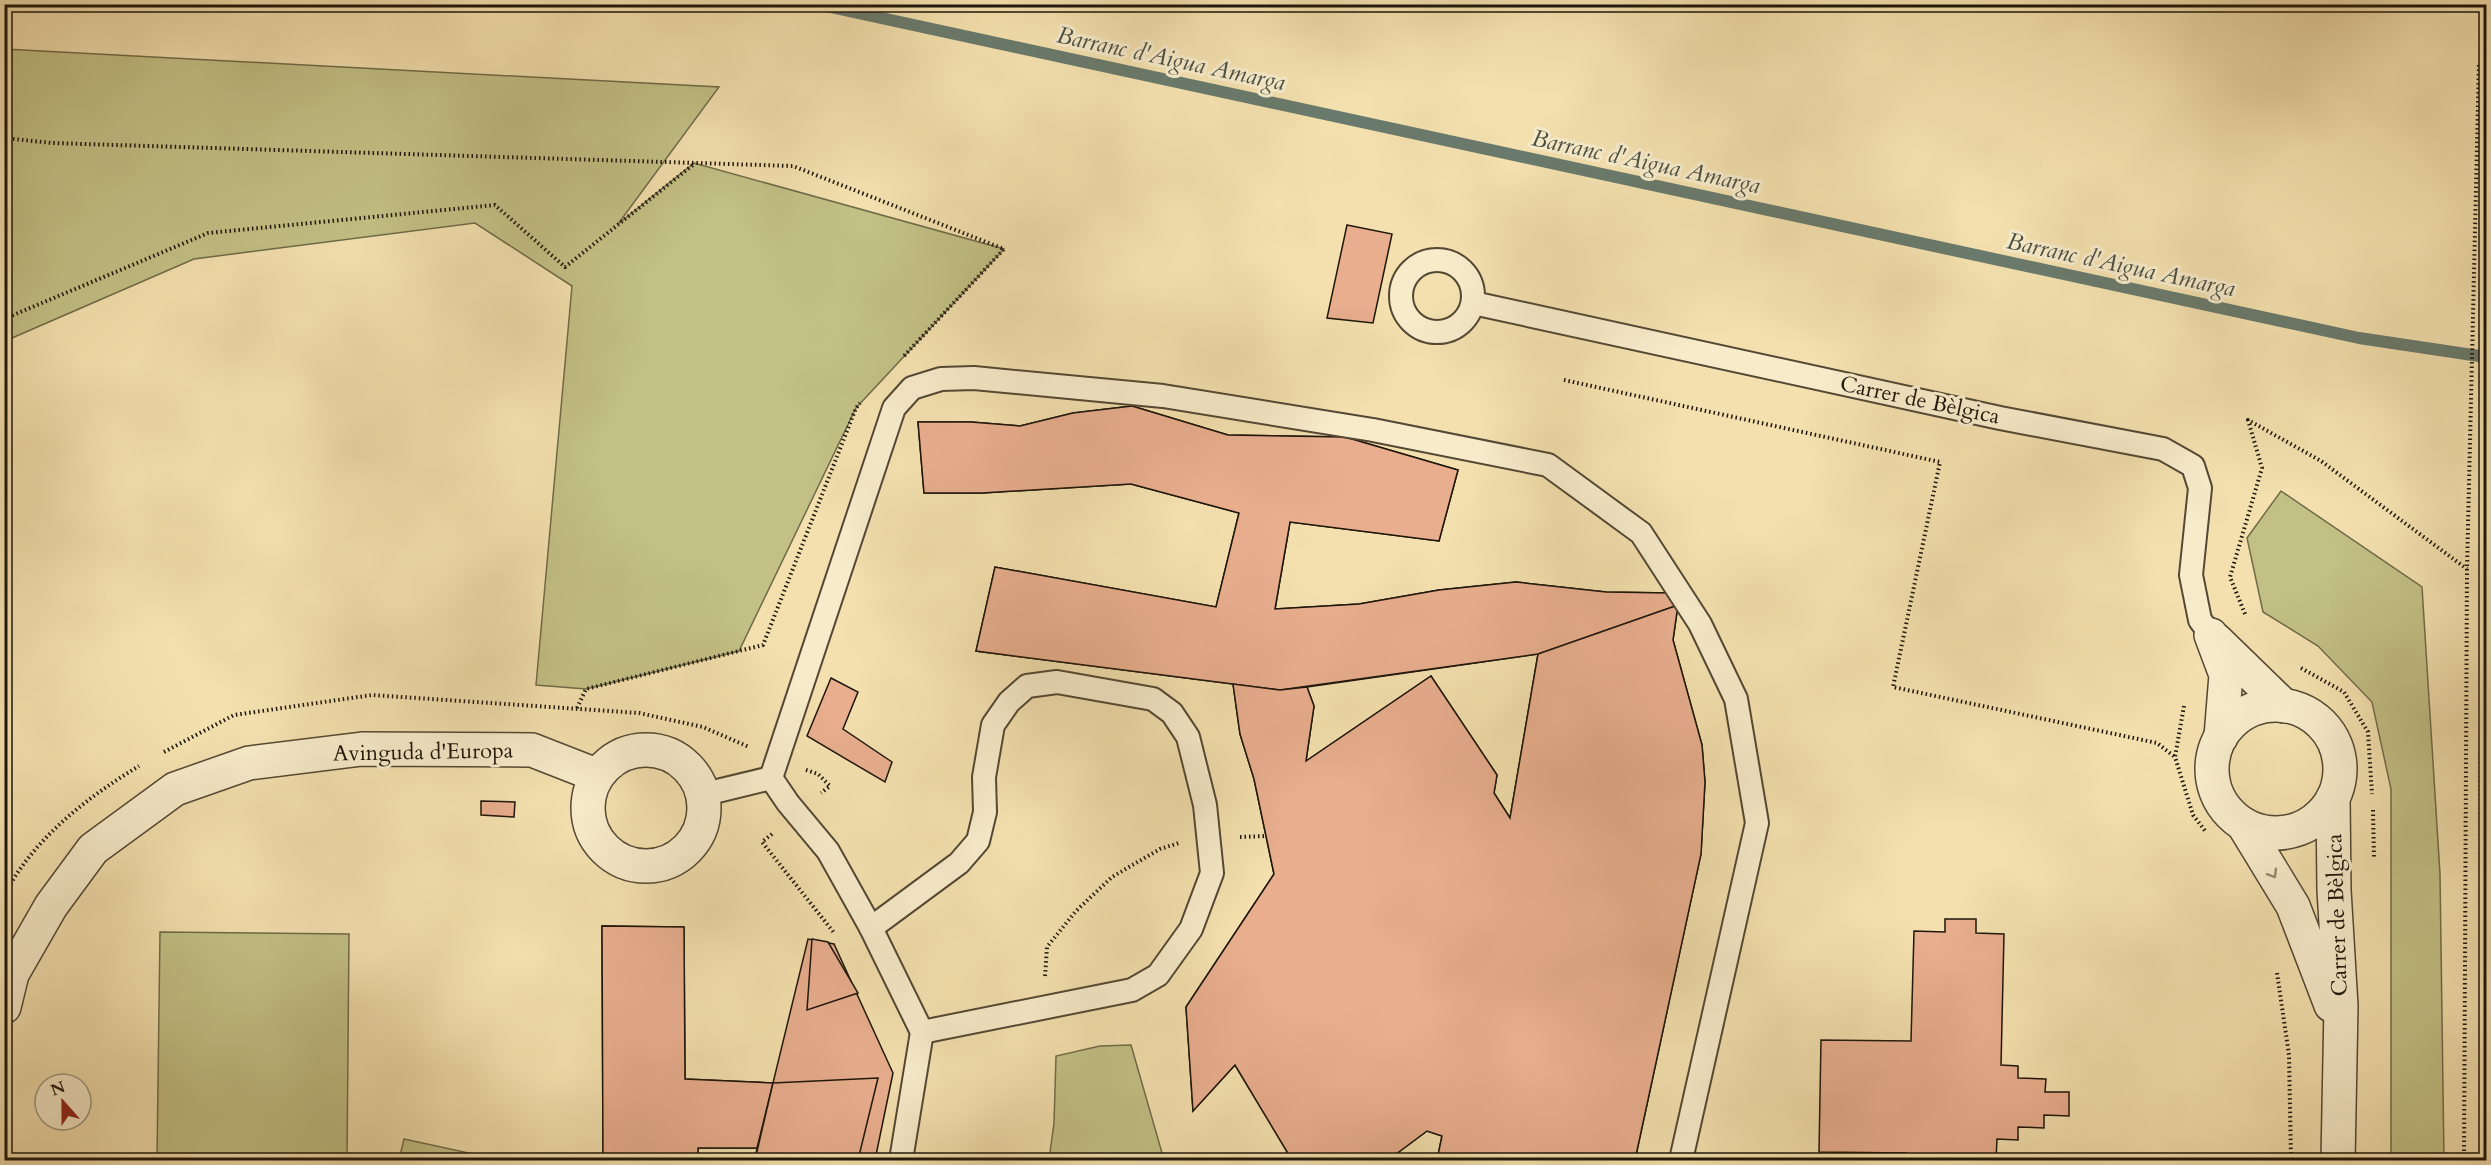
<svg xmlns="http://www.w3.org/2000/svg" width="2491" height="1165" font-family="Cardo,serif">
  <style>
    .green { fill: #c2c085; stroke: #706b48; stroke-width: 1.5 }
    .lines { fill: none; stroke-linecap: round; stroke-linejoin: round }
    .stream { stroke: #697a6c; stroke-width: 12 }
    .building { fill: #e8ae8e; stroke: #1e160b; stroke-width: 1.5; fill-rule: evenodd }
    .service-casing { stroke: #534834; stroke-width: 26 }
    .minor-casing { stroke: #534834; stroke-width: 36 }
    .path { stroke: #1e160b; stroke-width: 4; stroke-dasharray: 1.5 3; stroke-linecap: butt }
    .service { stroke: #f7ebca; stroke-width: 22 }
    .minor { stroke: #f7ebca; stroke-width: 33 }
    .oneway { stroke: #958b74 }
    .labels { text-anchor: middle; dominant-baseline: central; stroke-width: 6; stroke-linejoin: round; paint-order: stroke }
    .street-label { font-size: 22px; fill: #1e160b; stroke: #f7ebca }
    .water-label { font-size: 24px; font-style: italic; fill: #4a5044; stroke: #f7ebca }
  </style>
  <rect width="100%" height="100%" fill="#f3e0ae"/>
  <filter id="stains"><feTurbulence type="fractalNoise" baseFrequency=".00333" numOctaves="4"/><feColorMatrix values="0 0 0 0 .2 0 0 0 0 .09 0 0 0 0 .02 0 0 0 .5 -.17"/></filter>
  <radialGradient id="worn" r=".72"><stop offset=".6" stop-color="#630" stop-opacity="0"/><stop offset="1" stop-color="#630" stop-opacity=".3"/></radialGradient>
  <g class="green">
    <path d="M4 49 719 87 618 224 694 163 1004 249 856 408 739 651 586 689 536 685 572 286 475 223 194 259 5 341Z"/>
    <path d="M2281 491 2422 587 2440 874 2444 1160H2391V789L2372 702 2318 646 2263 612 2247 538Z"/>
    <path d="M160 932 349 934 347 1160H157Z"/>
    <path d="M1131 1045 1162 1153 1168 1160H1049L1054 1123 1056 1056 1100 1046Z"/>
    <path d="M404 1139 492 1158V1160H399Z"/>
  </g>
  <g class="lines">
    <path class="stream" d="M798 4 821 5 2359 338 2486 357"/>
  </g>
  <g class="building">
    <path d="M1347 225 1392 234 1373 323 1327 318Z"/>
    <path d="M1132 406 1228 435 1345 437 1458 470 1439 541 1290 522 1275 609 1359 604 1439 590 1516 582 1606 592 1670 593 1678 605 1673 640 1702 745 1705 782 1701 854 1635 1160H1437L1442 1136 1427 1131 1388 1160H1292L1235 1065 1193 1111 1186 1007 1274 874 1254 779 1240 734 1233 684 976 651 995 567 1216 607 1239 513 1131 484 982 493H924L918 422H971L1020 426 1073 413ZM1538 654 1510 818 1494 793 1497 775 1431 676 1306 761 1314 706 1307 687Z"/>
    <path d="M1132 406 1228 435 1345 437 1458 470 1439 541 1290 522 1275 609 1359 604 1439 590 1516 582 1606 592 1670 593 1678 605 1538 654 1280 690 976 651 995 567 1216 607 1239 513 1131 484 982 493H924L918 422H971L1020 426 1073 413Z"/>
    <path d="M1678 605 1673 640 1702 745 1705 782 1701 854 1635 1160H1437L1442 1136 1427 1131 1388 1160H1292L1235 1065 1193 1111 1186 1007 1274 874 1254 779 1240 734 1233 684 1280 690 1307 687 1314 706 1306 761 1431 676 1497 775 1494 793 1510 818 1538 654Z"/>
    <path d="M831 678 858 692 843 729 892 762 885 782 807 736Z"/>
    <path d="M481 801 515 802 514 817 481 815Z"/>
    <path d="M1945 919H1976V933L2004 934 2001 1065 2018 1066V1078L2046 1079 2045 1092H2069V1116L2044 1115V1128L2018 1127V1140L1997 1139 1996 1160H1906V1153L1819 1152 1821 1040 1911 1041 1914 931 1945 932Z"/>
    <path d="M602 926 684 927 685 1079 773 1083 808 939 834 944 893 1073 875 1160H755L757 1148H698V1160H603Z"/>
    <path d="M602 926 684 927 685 1079 773 1083 757 1148H698V1160H603Z"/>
    <path d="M812 939 828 942 858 993 807 1010Z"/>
    <path d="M878 1078 858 1160H755L773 1083Z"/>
  </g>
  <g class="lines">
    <defs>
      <g id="service">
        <circle cx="1437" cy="296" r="36"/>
        <path d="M1473 303 2000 418 2163 449 2193 466 2200 488 2191 575 2200 620 2211 635"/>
        <path d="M771 778 894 408 912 388 941 379 974 378 1163 396 1373 430 1548 465 1641 533 1700 624 1736 699 1757 823 1681 1160"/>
        <path d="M705 794 771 778 788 803 828 851 871 928 922 1032 901 1160"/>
        <path d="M871 928 959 863 978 841 985 812 984 777 993 725 1009 702 1027 686 1057 682 1153 699 1172 713 1188 737 1205 805 1212 873 1191 929 1158 975 1132 990 922 1032"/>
      </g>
      <g id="minor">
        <path d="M2211 635 2226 675 2221 737"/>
        <path d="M2216 640 2284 706"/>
        <circle cx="2276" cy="769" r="64"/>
        <circle cx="646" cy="808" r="58"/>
        <path d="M2333 798 2334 890 2341 1006 2338 1160"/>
        <path d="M2243 824 2293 906 2331 1005"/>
        <path d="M4 1007 12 974 51 906 93 849 175 789 249 763 362 749 532 750 596 775"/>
      </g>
    </defs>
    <use href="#service" class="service-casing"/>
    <use href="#minor" class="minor-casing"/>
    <g class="path">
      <path d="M4 138 52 143 793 166 1004 249 904 356"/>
      <path d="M4 319 208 233 495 205 565 267 694 164"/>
      <path d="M1564 380 1940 462 1893 687 2157 743 2175 757"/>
      <path d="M2245 614 2230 577 2262 468 2248 420 2321 461 2467 569"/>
      <path d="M2301 668 2344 692 2368 732 2372 794"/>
      <path d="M2184 706 2175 757 2193 815 2206 832"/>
      <path d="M577 708 586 689 763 645 856 408 860 403"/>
      <path d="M164 752 234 715 372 695 639 713 703 727 749 747"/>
      <path d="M806 770 818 774 830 786 821 793"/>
      <path d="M2373 810 2374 857"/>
      <path d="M772 834 762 842 835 934"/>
      <path d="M1240 837 1266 836"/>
      <path d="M4 896C32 840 86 798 139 766"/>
      <path d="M2277 973 2289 1055 2291 1160"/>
      <path d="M1045 976 1047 947 1076 911 1112 877 1160 849 1179 843"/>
      <path d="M2464 1160 2467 569 2479 62"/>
      <path d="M2482 1160 2480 757 2486 540"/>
    </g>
    <use href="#service" class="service"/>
    <use href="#minor" class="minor"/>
  </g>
  <defs><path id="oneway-chevron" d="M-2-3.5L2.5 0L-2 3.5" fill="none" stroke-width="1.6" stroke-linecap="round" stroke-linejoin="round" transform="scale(1.5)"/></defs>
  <use class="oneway" href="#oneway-chevron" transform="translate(2273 874) rotate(59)"/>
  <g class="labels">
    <g class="street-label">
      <text transform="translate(1920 400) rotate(12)">Carrer de Bèlgica</text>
      <text transform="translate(423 752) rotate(-1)">Avinguda d'Europa</text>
      <text transform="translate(2337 915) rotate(-92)">Carrer de Bèlgica</text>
    </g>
    <g class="water-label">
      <text transform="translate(1171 59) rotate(12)">Barranc d'Aigua Amarga</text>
      <text transform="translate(1646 162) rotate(12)">Barranc d'Aigua Amarga</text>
      <text transform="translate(2121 265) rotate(12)">Barranc d'Aigua Amarga</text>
    </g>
  </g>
  <rect width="2491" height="1165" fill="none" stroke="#f3e0ae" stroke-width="24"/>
  <rect x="6" y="6" width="2479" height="1153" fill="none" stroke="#1e160b" stroke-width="3"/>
  <rect x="12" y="12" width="2467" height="1141" fill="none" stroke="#1e160b" stroke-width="1.5"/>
  <g transform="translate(63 1102) rotate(339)"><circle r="28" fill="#f7ebca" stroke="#a0967e" stroke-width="1.5"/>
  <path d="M0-4.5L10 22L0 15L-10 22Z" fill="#8f2418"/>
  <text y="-9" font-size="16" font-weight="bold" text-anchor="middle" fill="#1e160b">N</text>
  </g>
  <rect width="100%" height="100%" filter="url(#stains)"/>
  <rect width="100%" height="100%" fill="url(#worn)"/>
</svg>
